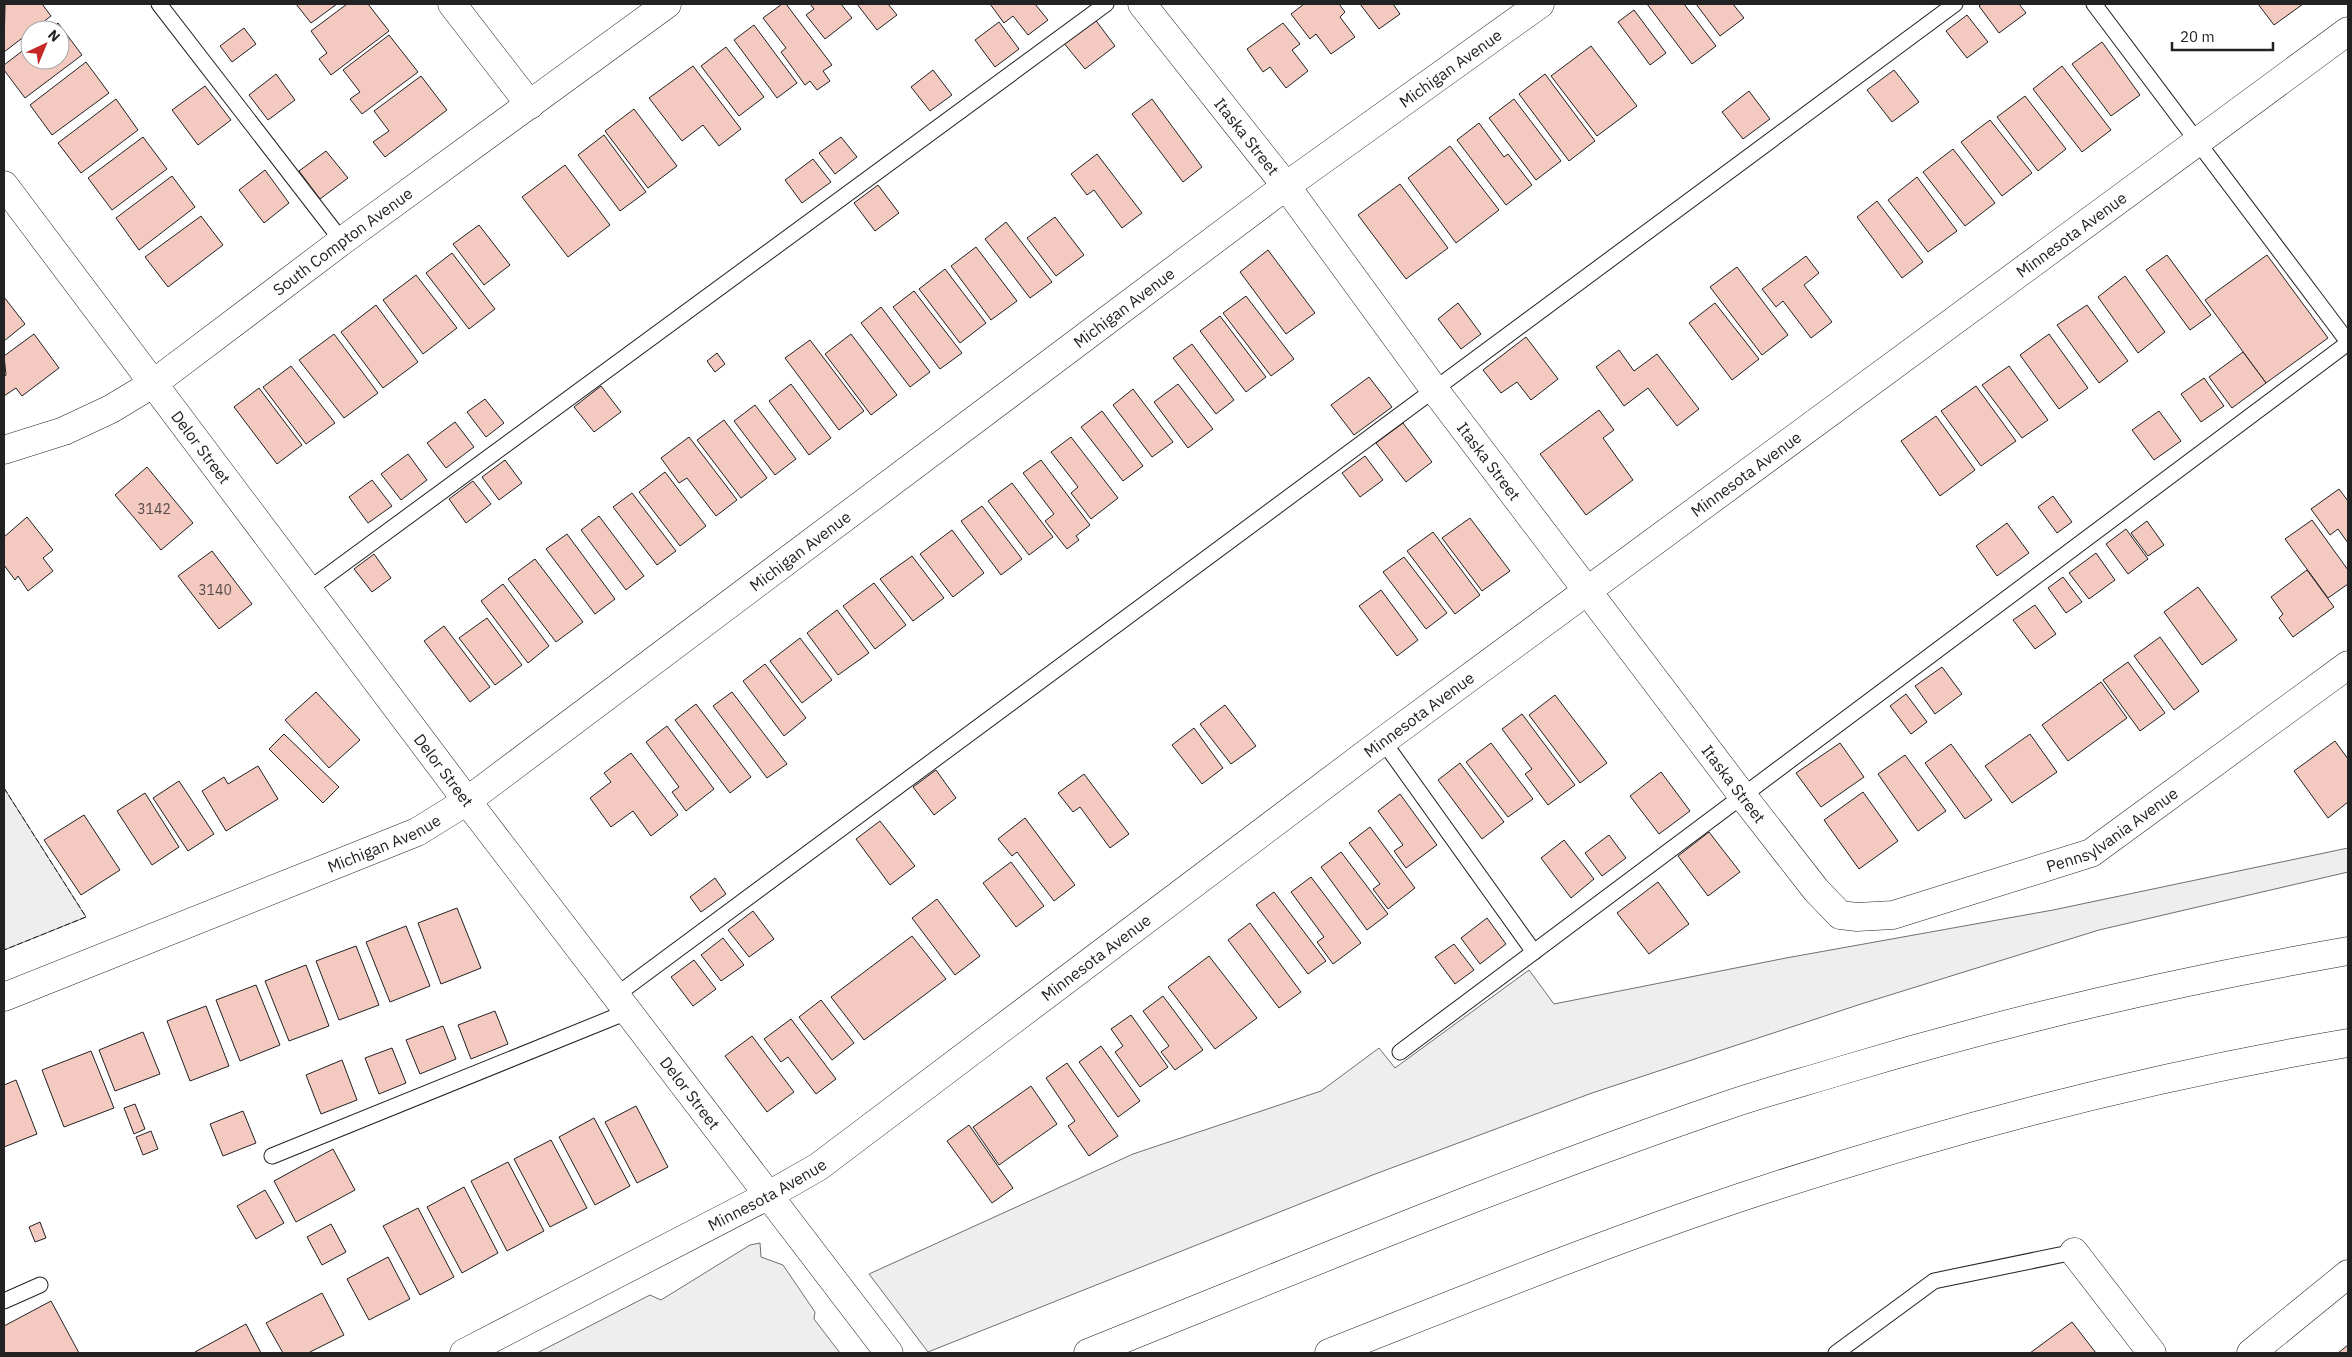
<svg xmlns="http://www.w3.org/2000/svg" width="2352" height="1357" font-family="'IBM Plex Sans',sans-serif">
  <style>
    .green { fill: #eee; stroke: #6f6f6f }
    .building { fill: #f3c9c0; stroke: #222 }
    .lines { fill: none; stroke-linecap: round; stroke-linejoin: round }
    .lane-casing { stroke: #222; stroke-width: 17 }
    .street-casing { stroke: #222; stroke-width: 29 }
    .secondary-casing { stroke: #222; stroke-width: 29 }
    .highway-casing { stroke: #222; stroke-width: 29 }
    .lane { stroke: #fff; stroke-width: 15 }
    .street { stroke: #fff; stroke-width: 28 }
    .secondary { stroke: #fff; stroke-width: 28 }
    .highway { stroke: #fff; stroke-width: 28 }
    .fence { stroke: #222; stroke-width: 1; stroke-dasharray: 6 2.5; stroke-linecap: butt }
    .labels { text-anchor: middle; dominant-baseline: central; stroke-width: 4; stroke-linejoin: round; paint-order: stroke }
    .number-label { font-size: 14px; fill: #564c4a }
    .street-label { font-size: 16px; fill: #222; stroke: #fff }
  </style>
  <rect width="100%" height="100%" fill="#fff"/>
  <g class="green">
    <path d="M4 788 86 917 4 950Z"/>
    <path d="M2348 848V872L2099 930 1861 1004 1592 1093 1370 1176 928 1352 869 1274 1133 1154 1321 1091 1379 1048 1395 1068 1529 970 1554 1004 1786 958 2053 910Z"/>
    <path d="M760 1243 761 1257 783 1265 815 1312 814 1319 840 1353H537L650 1295 661 1300 750 1245Z"/>
  </g>
  <g class="building">
    <path d="M5 4H42L51 16 4 52Z"/>
    <path d="M296 4H337L311 23Z"/>
    <path d="M347 4H368L389 31 331 75 319 59 327 53 311 31Z"/>
    <path d="M782 4H786L832 65 823 71 830 81 817 90 810 81 805 85 781 52 786 48 763 18Z"/>
    <path d="M810 4H841L852 18 825 39 806 15 814 9Z"/>
    <path d="M857 4H888L897 15 877 30Z"/>
    <path d="M990 4H1035L1048 20 1028 35 1013 16 1004 23Z"/>
    <path d="M1304 4H1339L1345 12 1340 17 1355 37 1331 54 1316 34 1310 39 1291 14Z"/>
    <path d="M1360 4H1393L1400 14 1379 29Z"/>
    <path d="M1647 4H1684L1716 46 1692 64Z"/>
    <path d="M1696 4H1733L1744 18 1720 36Z"/>
    <path d="M1982 4H2019L2026 13 1999 33 1979 6Z"/>
    <path d="M2258 4H2303L2274 25Z"/>
    <path d="M1634 10 1666 53 1650 65 1618 22Z"/>
    <path d="M1967 15 1988 42 1967 58 1946 31Z"/>
    <path d="M1094 18 1115 46 1085 69 1063 42Z"/>
    <path d="M999 22 1019 49 995 67 975 40Z"/>
    <path d="M58 23 82 55 25 98 4 70V65L30 45V60H60V30H50Z"/>
    <path d="M1283 23 1300 44 1292 50 1308 71 1286 88 1270 67 1263 72 1247 49Z"/>
    <path d="M754 25 797 83 777 98 734 40Z"/>
    <path d="M244 28 256 44 232 62 220 46Z"/>
    <path d="M389 35 418 72 362 114 350 99 360 92 343 70Z"/>
    <path d="M2102 42 2140 95 2111 116 2072 64Z"/>
    <path d="M1591 46 1637 106 1597 136 1551 76Z"/>
    <path d="M726 47 764 97 739 116 701 66Z"/>
    <path d="M86 62 109 93 52 135 30 105Z"/>
    <path d="M693 66 741 129 719 146 703 125 682 141 649 98Z"/>
    <path d="M2062 66 2111 130 2082 152 2033 89Z"/>
    <path d="M933 70 952 95 930 111 911 87Z"/>
    <path d="M1894 70 1919 102 1892 122 1867 90Z"/>
    <path d="M276 74 295 100 268 120 249 95Z"/>
    <path d="M1545 74 1595 141 1569 161 1519 94Z"/>
    <path d="M421 76 447 110 385 157 373 142 389 131 374 111Z"/>
    <path d="M205 86 231 120 198 145 172 110Z"/>
    <path d="M1749 91 1770 119 1743 139 1722 112Z"/>
    <path d="M2025 96 2066 149 2038 171 1997 117Z"/>
    <path d="M116 99 138 130 81 173 58 143Z"/>
    <path d="M1152 99 1202 167 1183 182 1132 114Z"/>
    <path d="M1514 99 1561 161 1536 180 1489 118Z"/>
    <path d="M634 109 677 166 648 188 605 131Z"/>
    <path d="M1990 120 2032 173 2002 196 1961 142Z"/>
    <path d="M1479 123 1504 157 1508 154 1532 185 1506 205 1457 140Z"/>
    <path d="M604 135 646 192 620 211 578 155Z"/>
    <path d="M143 137 167 169 112 210 88 178Z"/>
    <path d="M841 137 857 157 835 174 819 153Z"/>
    <path d="M1450 146 1499 210 1456 243 1408 178Z"/>
    <path d="M1953 149 1995 203 1965 226 1923 172Z"/>
    <path d="M326 151 348 178 320 199 299 171Z"/>
    <path d="M1097 154 1142 213 1122 228 1094 190 1087 195 1071 174Z"/>
    <path d="M813 159 831 182 802 203 785 180Z"/>
    <path d="M565 165 610 225 568 257 522 197Z"/>
    <path d="M265 170 289 203 264 223 239 190Z"/>
    <path d="M172 176 195 207 139 250 116 218Z"/>
    <path d="M1917 177 1957 231 1928 252 1888 200Z"/>
    <path d="M1400 184 1448 248 1406 279 1358 215Z"/>
    <path d="M878 185 899 213 875 231 854 203Z"/>
    <path d="M1877 201 1923 262 1902 278 1857 217Z"/>
    <path d="M201 216 223 245 168 287 145 257Z"/>
    <path d="M1055 217 1084 255 1056 276 1027 238Z"/>
    <path d="M1006 222 1052 282 1030 298 985 239Z"/>
    <path d="M479 225 510 265 484 285 453 244Z"/>
    <path d="M976 247 1017 301 991 320 951 266Z"/>
    <path d="M1268 250 1315 313 1286 334 1240 272Z"/>
    <path d="M452 253 495 309 469 329 426 273Z"/>
    <path d="M2167 255 2211 315 2190 330 2146 270Z"/>
    <path d="M2267 255 2328 338 2266 383 2205 300Z"/>
    <path d="M1806 256 1819 273 1804 285 1832 322 1811 338 1783 301 1776 307 1762 289Z"/>
    <path d="M1737 267 1788 335 1762 355 1710 287Z"/>
    <path d="M945 269 986 323 960 343 919 289Z"/>
    <path d="M416 275 457 328 423 354 383 300Z"/>
    <path d="M2125 276 2165 332 2138 353 2098 297Z"/>
    <path d="M914 291 962 353 940 369 893 307Z"/>
    <path d="M1246 296 1294 359 1271 376 1223 313Z"/>
    <path d="M4 297 25 324 4 341Z"/>
    <path d="M1458 303 1481 334 1461 349 1438 319Z"/>
    <path d="M1715 303 1759 359 1732 380 1689 323Z"/>
    <path d="M376 305 418 362 383 388 341 332Z"/>
    <path d="M2087 305 2128 361 2099 383 2057 325Z"/>
    <path d="M881 307 930 372 910 387 861 323Z"/>
    <path d="M1220 316 1266 377 1246 392 1200 331Z"/>
    <path d="M34 334 59 368 22 396 16 388 4 396V377L6 375 4 356Z"/>
    <path d="M334 334 378 393 344 418 299 360Z"/>
    <path d="M851 334 897 395 871 415 825 354Z"/>
    <path d="M2049 334 2088 388 2059 409 2020 355Z"/>
    <path d="M1526 337 1558 379 1531 400 1517 382 1501 393 1483 370Z"/>
    <path d="M810 340 864 411 839 430 785 358Z"/>
    <path d="M1192 344 1234 400 1216 414 1173 358Z"/>
    <path d="M1619 350 1634 371 1657 354 1699 409 1677 426 1648 388 1624 406 1596 367Z"/>
    <path d="M2243 352 2266 383 2232 408 2209 377Z"/>
    <path d="M717 353 725 364 715 372 707 361Z"/>
    <path d="M291 366 335 423 306 444 263 387Z"/>
    <path d="M2009 366 2048 420 2022 438 1982 385Z"/>
    <path d="M1369 377 1392 407 1354 435 1331 405Z"/>
    <path d="M2204 378 2224 406 2201 422 2181 394Z"/>
    <path d="M791 384 831 438 809 455 769 401Z"/>
    <path d="M1178 384 1213 429 1188 448 1154 402Z"/>
    <path d="M601 386 621 412 594 432 574 407Z"/>
    <path d="M1976 386 2016 441 1981 466 1941 411Z"/>
    <path d="M259 388 302 445 277 464 234 407Z"/>
    <path d="M1133 389 1173 442 1152 457 1113 405Z"/>
    <path d="M485 399 504 423 486 437 467 412Z"/>
    <path d="M755 405 796 459 775 475 734 421Z"/>
    <path d="M1599 410 1614 430 1603 438 1633 480 1586 515 1540 454Z"/>
    <path d="M1102 411 1143 466 1123 481 1081 427Z"/>
    <path d="M2159 411 2181 441 2154 460 2132 430Z"/>
    <path d="M1936 416 1975 470 1940 496 1901 441Z"/>
    <path d="M724 420 767 478 741 498 697 440Z"/>
    <path d="M455 422 474 447 446 468 427 443Z"/>
    <path d="M1403 423 1432 462 1406 482 1376 443Z"/>
    <path d="M689 437 737 500 716 516 687 478 679 483 661 458Z"/>
    <path d="M1071 437 1118 498 1091 519 1071 493 1078 487 1051 452Z"/>
    <path d="M408 454 427 480 401 500 381 474Z"/>
    <path d="M1365 456 1383 480 1360 497 1342 473Z"/>
    <path d="M505 460 522 483 499 500 482 477Z"/>
    <path d="M1041 460 1090 525 1076 536 1079 540 1067 549 1045 521 1054 514 1023 473Z"/>
    <path d="M147 467 193 523 161 550 115 495Z"/>
    <path d="M665 472 706 526 680 546 639 492Z"/>
    <path d="M372 480 392 506 368 523 349 497Z"/>
    <path d="M473 481 491 504 466 523 449 499Z"/>
    <path d="M1012 483 1053 537 1029 555 988 501Z"/>
    <path d="M2339 489 2348 501V543L2338 529 2330 535 2311 509Z"/>
    <path d="M632 493 676 551 657 565 613 507Z"/>
    <path d="M2053 496 2072 522 2057 533 2038 507Z"/>
    <path d="M982 506 1022 559 1001 575 961 521Z"/>
    <path d="M599 516 644 576 626 590 581 530Z"/>
    <path d="M27 517 53 550 43 558 53 571 28 591 18 576 15 580 4 565V537Z"/>
    <path d="M1470 518 1510 571 1482 591 1442 538Z"/>
    <path d="M2312 520 2348 570V584L2328 598 2285 539Z"/>
    <path d="M2147 521 2164 545 2148 556 2131 533Z"/>
    <path d="M2007 523 2029 553 1997 576 1976 546Z"/>
    <path d="M2126 529 2148 559 2128 574 2106 544Z"/>
    <path d="M952 530 984 573 953 597 920 554Z"/>
    <path d="M1433 532 1480 595 1455 614 1407 551Z"/>
    <path d="M567 534 615 599 595 614 546 549Z"/>
    <path d="M212 551 252 604 219 629 178 576Z"/>
    <path d="M2096 553 2115 580 2089 599 2069 573Z"/>
    <path d="M374 554 391 578 372 592 354 569Z"/>
    <path d="M912 556 944 598 913 621 880 579Z"/>
    <path d="M1404 557 1447 613 1426 629 1383 572Z"/>
    <path d="M535 559 583 622 556 642 508 579Z"/>
    <path d="M2307 570 2334 607 2293 637 2279 618 2283 614 2271 597Z"/>
    <path d="M2063 577 2082 602 2066 613 2048 588Z"/>
    <path d="M874 583 906 625 875 649 843 606Z"/>
    <path d="M503 584 549 646 528 663 481 601Z"/>
    <path d="M2198 587 2237 640 2202 665 2164 612Z"/>
    <path d="M1381 590 1418 640 1397 656 1359 606Z"/>
    <path d="M2035 605 2056 634 2035 649 2013 620Z"/>
    <path d="M837 610 869 653 838 675 807 633Z"/>
    <path d="M487 618 522 665 495 685 459 638Z"/>
    <path d="M444 626 490 687 470 702 424 641Z"/>
    <path d="M2160 637 2199 691 2174 710 2134 656Z"/>
    <path d="M800 638 832 680 802 703 770 661Z"/>
    <path d="M2128 662 2165 713 2140 731 2103 680Z"/>
    <path d="M765 664 806 718 784 736 743 681Z"/>
    <path d="M1942 667 1962 694 1935 714 1915 686Z"/>
    <path d="M2101 682 2127 718 2068 761 2042 725Z"/>
    <path d="M316 692 360 740 329 768 285 720Z"/>
    <path d="M732 692 787 764 767 778 713 706Z"/>
    <path d="M1906 694 1927 722 1911 734 1890 706Z"/>
    <path d="M1555 695 1607 763 1580 783 1529 715Z"/>
    <path d="M696 704 751 777 730 793 675 720Z"/>
    <path d="M1225 705 1256 746 1231 764 1200 724Z"/>
    <path d="M1522 714 1575 785 1548 805 1525 774 1532 769 1502 729Z"/>
    <path d="M667 726 714 789 686 811 672 792 679 787 646 742Z"/>
    <path d="M1194 728 1223 768 1202 784 1172 745Z"/>
    <path d="M284 734 339 787 323 803 269 749Z"/>
    <path d="M2030 734 2057 772 2012 803 1985 766Z"/>
    <path d="M2335 741 2348 759V802L2328 818 2294 771Z"/>
    <path d="M1491 743 1533 799 1508 817 1466 762Z"/>
    <path d="M1840 743 1864 777 1821 807 1796 773Z"/>
    <path d="M1951 744 1992 800 1965 819 1925 763Z"/>
    <path d="M631 753 678 815 651 836 633 811 611 827 590 798 611 782 604 773Z"/>
    <path d="M1905 755 1946 811 1918 831 1878 774Z"/>
    <path d="M1460 763 1504 822 1482 839 1438 780Z"/>
    <path d="M258 766 278 799 226 831 202 791 224 777 228 784Z"/>
    <path d="M936 770 956 798 934 815 913 787Z"/>
    <path d="M1661 772 1690 811 1659 834 1630 796Z"/>
    <path d="M1084 774 1129 834 1110 848 1080 807 1073 812 1058 793Z"/>
    <path d="M179 781 214 834 188 851 153 798Z"/>
    <path d="M1863 792 1898 841 1859 869 1824 820Z"/>
    <path d="M145 793 179 847 152 865 117 811Z"/>
    <path d="M1400 794 1437 845 1406 868 1394 851 1403 845 1378 811Z"/>
    <path d="M84 815 120 870 81 895 44 840Z"/>
    <path d="M1025 818 1075 885 1054 901 1017 852 1012 856 998 839Z"/>
    <path d="M880 821 915 866 890 885 856 839Z"/>
    <path d="M1370 827 1415 888 1388 909 1373 889 1380 884 1349 843Z"/>
    <path d="M1709 832 1740 872 1708 896 1678 856Z"/>
    <path d="M1609 835 1626 858 1602 876 1585 853Z"/>
    <path d="M1564 840 1594 879 1571 898 1541 858Z"/>
    <path d="M1341 852 1388 914 1367 930 1321 867Z"/>
    <path d="M1011 862 1044 906 1016 927 983 883Z"/>
    <path d="M1311 877 1361 943 1333 964 1317 942 1324 937 1291 892Z"/>
    <path d="M715 878 726 894 701 912 690 897Z"/>
    <path d="M1658 882 1689 924 1649 954 1617 913Z"/>
    <path d="M1274 892 1326 961 1308 974 1256 905Z"/>
    <path d="M937 899 980 956 955 975 912 918Z"/>
    <path d="M457 908 481 968 441 984 418 923Z"/>
    <path d="M753 911 774 939 749 957 728 930Z"/>
    <path d="M1487 918 1506 944 1480 964 1461 938Z"/>
    <path d="M1250 923 1301 992 1279 1008 1228 940Z"/>
    <path d="M406 926 430 986 390 1002 366 942Z"/>
    <path d="M912 936 946 979 864 1040 831 997Z"/>
    <path d="M723 938 744 965 721 981 701 955Z"/>
    <path d="M1454 944 1474 970 1455 984 1435 957Z"/>
    <path d="M356 946 379 1005 339 1020 316 961Z"/>
    <path d="M1209 956 1257 1018 1215 1049 1168 987Z"/>
    <path d="M694 960 716 989 693 1006 671 977Z"/>
    <path d="M306 965 329 1026 289 1041 265 981Z"/>
    <path d="M256 985 280 1045 240 1061 216 1000Z"/>
    <path d="M1163 996 1203 1050 1175 1070 1161 1052 1169 1046 1143 1011Z"/>
    <path d="M821 1000 854 1043 832 1060 799 1017Z"/>
    <path d="M206 1006 229 1066 190 1081 167 1021Z"/>
    <path d="M495 1011 508 1044 471 1059 458 1025Z"/>
    <path d="M1131 1015 1168 1067 1140 1087 1115 1052 1123 1046 1111 1029Z"/>
    <path d="M791 1019 836 1079 816 1094 788 1057 781 1062 764 1039Z"/>
    <path d="M443 1026 456 1059 420 1074 406 1040Z"/>
    <path d="M143 1032 160 1074 115 1091 99 1050Z"/>
    <path d="M752 1036 794 1092 767 1112 725 1056Z"/>
    <path d="M1101 1046 1140 1101 1118 1117 1079 1062Z"/>
    <path d="M392 1048 406 1083 379 1094 365 1058Z"/>
    <path d="M91 1051 114 1108 64 1127 42 1070Z"/>
    <path d="M342 1060 357 1100 321 1114 306 1075Z"/>
    <path d="M1067 1063 1118 1136 1089 1156 1068 1126 1075 1121 1046 1078Z"/>
    <path d="M16 1080 37 1134 4 1147V1085Z"/>
    <path d="M1031 1086 1057 1124 999 1165 973 1127Z"/>
    <path d="M135 1104 145 1129 134 1134 124 1108Z"/>
    <path d="M636 1106 668 1167 637 1183 605 1122Z"/>
    <path d="M243 1111 256 1143 223 1156 210 1124Z"/>
    <path d="M594 1118 630 1186 595 1205 559 1137Z"/>
    <path d="M969 1125 1013 1188 992 1203 947 1141Z"/>
    <path d="M151 1131 158 1149 143 1155 136 1137Z"/>
    <path d="M551 1140 587 1208 550 1227 514 1159Z"/>
    <path d="M333 1149 355 1190 296 1222 274 1181Z"/>
    <path d="M508 1162 544 1231 507 1251 471 1181Z"/>
    <path d="M464 1187 498 1253 462 1273 427 1207Z"/>
    <path d="M265 1190 284 1223 256 1239 237 1206Z"/>
    <path d="M418 1208 454 1277 420 1295 383 1226Z"/>
    <path d="M40 1222 46 1238 35 1242 29 1227Z"/>
    <path d="M331 1224 346 1252 322 1265 307 1237Z"/>
    <path d="M388 1257 410 1299 369 1320 347 1279Z"/>
    <path d="M322 1293 344 1335 308 1353H283L266 1323Z"/>
    <path d="M51 1301 79 1353H4V1326Z"/>
    <path d="M2072 1322 2096 1353H2030Z"/>
    <path d="M246 1324 261 1353H195V1352Z"/>
    <path d="M2348 1345V1353H2338Z"/>
  </g>
  <g class="lines">
    <defs>
      <g id="lane">
        <path d="M159 4 342 241"/>
        <path d="M2094 4 2348 342"/>
        <path d="M309 589 1106 4"/>
        <path d="M1383 741 1534 952"/>
        <path d="M615 996 1955 4"/>
        <path d="M1400 1052 2348 343"/>
        <path d="M272 1156 627 1012"/>
        <path d="M4 1301 40 1285"/>
        <path d="M1836 1353 1934 1281 2074 1252"/>
      </g>
      <g id="street">
        <path d="M452 4 530 105"/>
        <path id="s1" d="M1142 4 1286 186 1434 389 1742 795 1816 890 1840 915 1857 917 1893 915 2091 853 2348 665"/>
        <path id="s2" d="M4 450 64 431 111 409 154 383 342 241 667 4"/>
        <path id="s3" d="M4 997 417 832 467 801 1286 186 1540 4"/>
        <path d="M2074 1252 2152 1353"/>
        <path id="s4" d="M464 1353 769 1195 818 1167 1383 741 2348 31"/>
        <path d="M2251 1353 2348 1274"/>
      </g>
      <g id="secondary">
        <path id="s5" d="M4 185 467 801 889 1353"/>
      </g>
      <g id="highway">
        <path d="M1088 1353C1300 1268 1511 1179 1728 1105 1766 1092 1804 1082 1843 1070 2009 1020 2177 981 2348 951"/>
        <path d="M1329 1353C1474 1296 1618 1237 1766 1189 1956 1127 2152 1076 2348 1043"/>
      </g>
    </defs>
    <use href="#lane" class="lane-casing"/>
    <use href="#street" class="street-casing"/>
    <use href="#secondary" class="secondary-casing"/>
    <use href="#highway" class="highway-casing"/>
    <use href="#lane" class="lane"/>
    <use href="#street" class="street"/>
    <use href="#secondary" class="secondary"/>
    <use href="#highway" class="highway"/>
    <path class="fence" d="M4 788 86 917 4 950"/>
  </g>
  <g class="labels">
    <g class="number-label">
      <text x="154" y="509">3142</text>
      <text x="215" y="590">3140</text>
    </g>
    <g class="street-label">
      <text stroke="none"><textPath href="#s3" startOffset="1730">Michigan Avenue</textPath></text>
      <text stroke="none"><textPath href="#s1" startOffset="169">Itaska Street</textPath></text>
      <text stroke="none"><textPath href="#s4" startOffset="1962">Minnesota Avenue</textPath></text>
      <text stroke="none"><textPath href="#s2" startOffset="401">South Compton Avenue</textPath></text>
      <text stroke="none"><textPath href="#s3" startOffset="1325">Michigan Avenue</textPath></text>
      <text stroke="none"><textPath href="#s5" startOffset="328">Delor Street</textPath></text>
      <text stroke="none"><textPath href="#s1" startOffset="574">Itaska Street</textPath></text>
      <text stroke="none"><textPath href="#s4" startOffset="1558">Minnesota Avenue</textPath></text>
      <text stroke="none"><textPath href="#s3" startOffset="920">Michigan Avenue</textPath></text>
      <text stroke="none"><textPath href="#s4" startOffset="1152">Minnesota Avenue</textPath></text>
      <text stroke="none"><textPath href="#s5" startOffset="732">Delor Street</textPath></text>
      <text stroke="none"><textPath href="#s1" startOffset="979">Itaska Street</textPath></text>
      <text stroke="none"><textPath href="#s1" startOffset="1438">Pennsylvania Avenue</textPath></text>
      <text stroke="none"><textPath href="#s3" startOffset="410">Michigan Avenue</textPath></text>
      <text stroke="none"><textPath href="#s4" startOffset="748">Minnesota Avenue</textPath></text>
      <text stroke="none"><textPath href="#s5" startOffset="1138">Delor Street</textPath></text>
      <text stroke="none"><textPath href="#s4" startOffset="342">Minnesota Avenue</textPath></text>
    </g>
  </g>
  <rect width="2352" height="1357" fill="none" stroke="#222222" stroke-width="10"/>
  <g transform="translate(45 45) rotate(44)"><circle r="24" fill="#ffffff" stroke="#a7a7a7"/>
  <path d="M0-4L9 19L0 12L-9 19Z" fill="#c62828"/>
  <text y="-8" font-size="14" font-weight="bold" text-anchor="middle" fill="#222222">N</text>
  </g>
  <path d="M2172 42v8h101v-8" fill="none" stroke="#222222" stroke-width="2.5"/>
  <text x="2180" y="42" font-size="15" fill="#222222" stroke="#ffffff" stroke-width="4" paint-order="stroke">20 m</text>
</svg>
